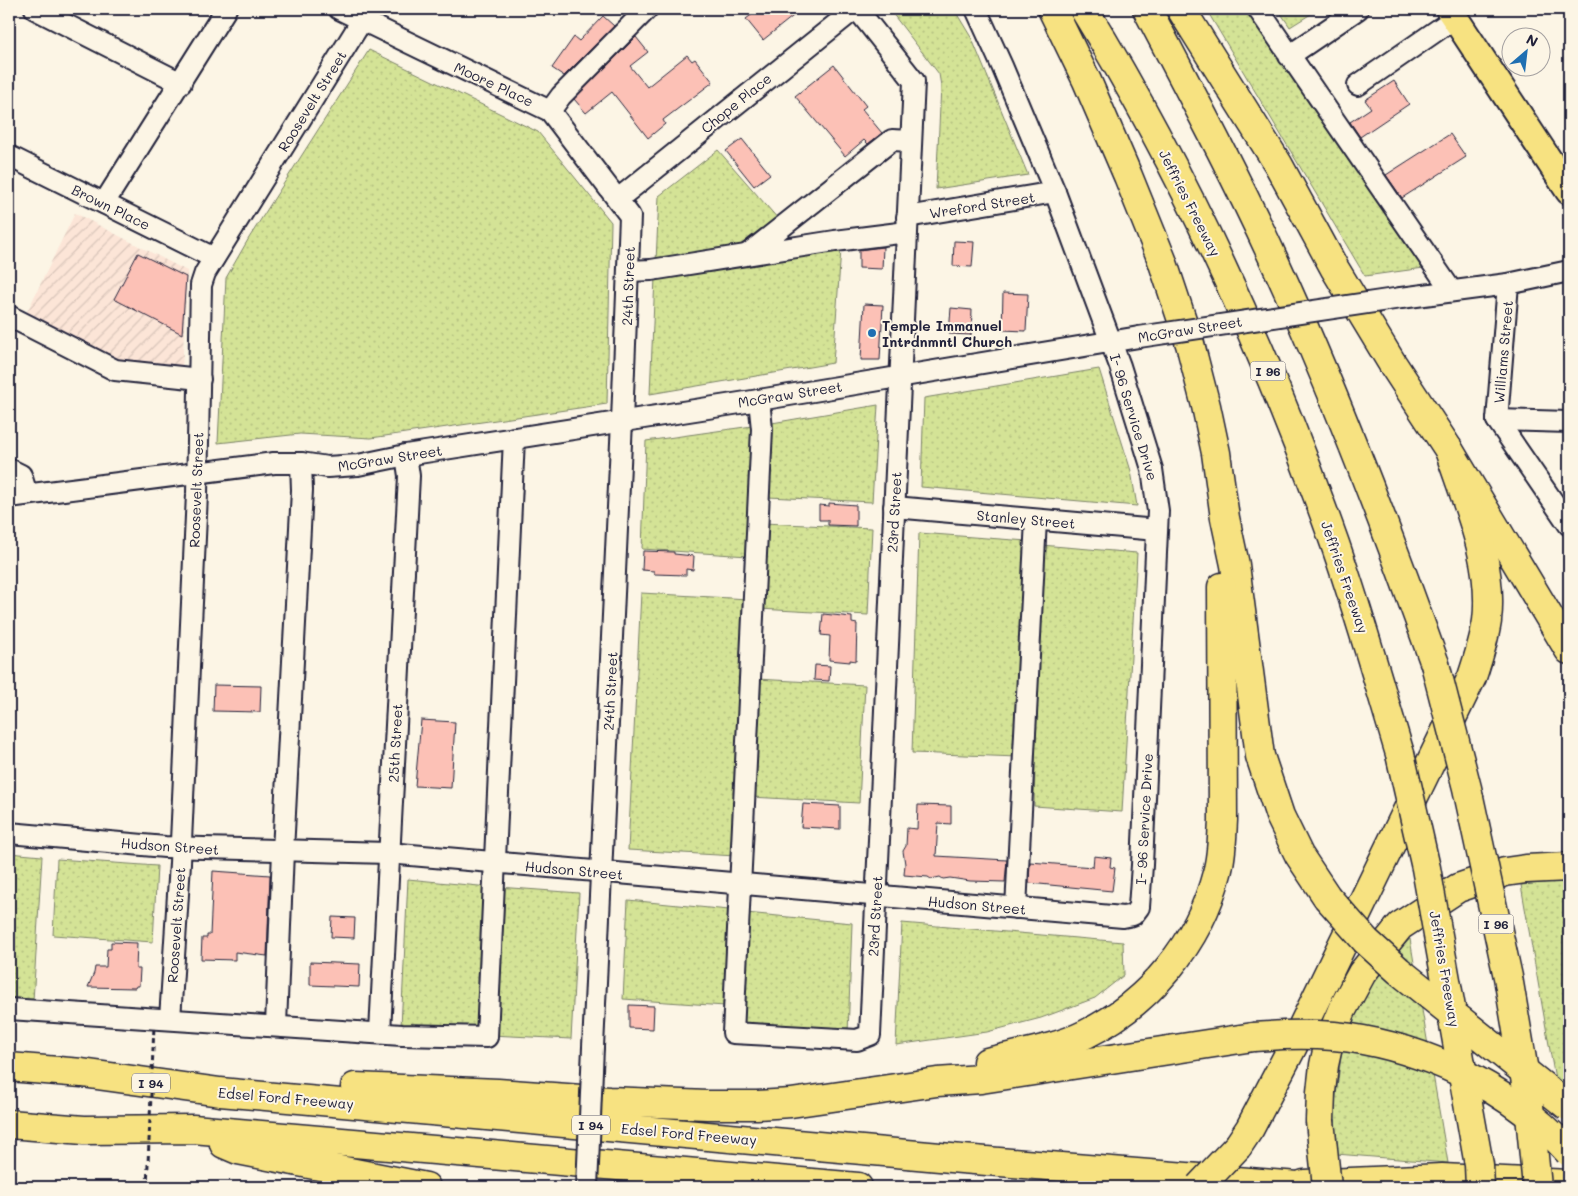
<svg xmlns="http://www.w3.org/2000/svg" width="1578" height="1196" font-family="Mali,sans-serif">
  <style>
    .industrial { fill: url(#industrial-furrows) }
    .grass { fill: url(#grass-dots); stroke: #7b8268 }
    .building { fill: #fcc1b6; stroke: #22223b }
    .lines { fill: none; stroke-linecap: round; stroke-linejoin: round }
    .minor-casing { stroke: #22223b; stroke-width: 24 }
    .major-casing { stroke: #22223b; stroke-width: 30 }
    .highway-casing { stroke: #22223b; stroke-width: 31 }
    .minor { stroke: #fcf5e5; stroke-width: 20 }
    .major { stroke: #f7e281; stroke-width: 26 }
    .highway { stroke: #f7e281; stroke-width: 28 }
    .minor-bridge-casing { stroke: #22223b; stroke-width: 24; stroke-linecap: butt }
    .highway-bridge-casing { stroke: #22223b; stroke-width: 31; stroke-linecap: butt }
    .path-bridge { stroke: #22223b; stroke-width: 3; stroke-dasharray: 5 4; stroke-linecap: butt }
    .minor-bridge { stroke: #fcf5e5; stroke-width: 20 }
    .highway-bridge { stroke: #f7e281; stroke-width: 28 }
    .poi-dot { fill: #1f6fb2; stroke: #fcf5e5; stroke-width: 2 }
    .labels { text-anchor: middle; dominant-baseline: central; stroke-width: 4; stroke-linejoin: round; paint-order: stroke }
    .shield { fill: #fcf5e5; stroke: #63616e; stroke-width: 1 }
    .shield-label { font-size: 12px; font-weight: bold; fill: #22223b }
    .street-label { font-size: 14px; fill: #22223b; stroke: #fcf5e5 }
    .poi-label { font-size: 14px; font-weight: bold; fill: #22223b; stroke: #fcf5e5; text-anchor: start }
  </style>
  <defs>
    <pattern id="industrial-furrows" width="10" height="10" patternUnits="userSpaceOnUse" patternTransform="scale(1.25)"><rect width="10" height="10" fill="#fce5d7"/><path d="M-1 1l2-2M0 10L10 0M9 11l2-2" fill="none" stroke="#d8c4b9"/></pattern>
    <pattern id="grass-dots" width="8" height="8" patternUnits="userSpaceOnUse" patternTransform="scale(1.25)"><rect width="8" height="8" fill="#d4e396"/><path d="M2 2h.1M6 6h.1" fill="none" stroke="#b6c282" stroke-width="1.8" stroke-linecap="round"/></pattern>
  </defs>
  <rect width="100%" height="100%" fill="#fcf5e5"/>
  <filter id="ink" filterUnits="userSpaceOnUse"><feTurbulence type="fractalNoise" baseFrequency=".02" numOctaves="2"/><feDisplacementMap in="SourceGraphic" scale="10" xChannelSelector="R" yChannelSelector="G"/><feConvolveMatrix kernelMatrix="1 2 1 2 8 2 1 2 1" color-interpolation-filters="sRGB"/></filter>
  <g filter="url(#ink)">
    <path class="industrial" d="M75 213 187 271 182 373 116 365 25 316Z"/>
    <g class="grass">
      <path d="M897 9H954L972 39 1028 175 936 189 941 86 939 74 892 13Z"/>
      <path d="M1206 9H1252L1424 268 1365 276Z"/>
      <path d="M1278 9H1319L1290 27Z"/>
      <path d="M369 50 538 132 611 222 607 404 371 438 300 434 218 443 226 278 249 238Z"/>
      <path d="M718 150 779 220 747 249 656 262 659 196Z"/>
      <path d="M841 249 833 363 650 394 655 277Z"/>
      <path d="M1099 369 1131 471 1137 506 921 487 924 398Z"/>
      <path d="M878 405 872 502 768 497 772 423Z"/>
      <path d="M752 426 748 556 642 549 646 441Z"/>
      <path d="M763 523 872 528 868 615 759 609Z"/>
      <path d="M919 533 1027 541 1018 757 912 753Z"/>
      <path d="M1041 545 1137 553 1122 812 1034 806Z"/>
      <path d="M641 593 748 599 736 856 628 850Z"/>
      <path d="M757 679 865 685 859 803 751 797Z"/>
      <path d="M9 853 42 856 33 1001 9 999Z"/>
      <path d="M57 859 157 866 153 942 53 935Z"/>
      <path d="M408 879 489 887 483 1031 401 1027Z"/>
      <path d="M1552 882H1569V1090L1555 1079 1521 885Z"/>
      <path d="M498 887 579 893 571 1039 491 1035Z"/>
      <path d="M628 900 729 910 725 1006 623 999Z"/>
      <path d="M746 913 852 923 848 1035 742 1029Z"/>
      <path d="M902 923 1123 942 1124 975 1095 998 1041 1018 987 1032 896 1045Z"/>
      <path d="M1410 939 1448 1163 1336 1154 1333 1118 1341 1057 1351 1021 1379 971Z"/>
    </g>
    <g class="building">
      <path d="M759 9H802L763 40 746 19Z"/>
      <path d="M603 16 614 26 564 76 552 68 574 37 579 41Z"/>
      <path d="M636 37 648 52 630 66 647 87 687 55 692 61 695 59 713 82 663 120 665 124 648 138 612 92 586 113 574 99Z"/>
      <path d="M834 65 866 106 862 109 882 133 868 144 864 140 845 156 795 96Z"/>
      <path d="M1394 81 1409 104 1360 137 1350 122 1371 108 1365 100Z"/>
      <path d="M1450 134 1466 157 1402 198 1386 175Z"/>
      <path d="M742 139 770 174 754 186 726 151Z"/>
      <path d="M954 241 974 242 972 267 953 266Z"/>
      <path d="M883 247 882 269 859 268V250Z"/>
      <path d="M138 253 186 277 182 334 114 299Z"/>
      <path d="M1003 293 1028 294 1026 331 1002 330Z"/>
      <path d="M864 304 883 305 880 360H861Z"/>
      <path d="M951 308 972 310 971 335 949 334Z"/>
      <path d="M829 503 856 505V526L828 525V520H819V505L829 506Z"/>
      <path d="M643 551 674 552V554L694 556 693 570 686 569V575L654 574V571L642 570Z"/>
      <path d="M823 614 852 617V623L857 624 856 661 850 660V662L829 660 830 636 821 635Z"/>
      <path d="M815 665 830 666 829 681 814 680Z"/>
      <path d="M214 685 261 686 260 712 213 711Z"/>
      <path d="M421 720 455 722 451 788 415 786Z"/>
      <path d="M803 804 840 806V829L801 827Z"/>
      <path d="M918 805 951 806V824L938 823 936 856 1007 860 1005 882 970 881 950 878 943 879 940 877 931 879 928 877 904 875 905 864 903 851 906 846 907 828 917 829Z"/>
      <path d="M1094 856 1111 858 1110 867 1115 868 1112 891 1029 883 1030 862 1093 867Z"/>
      <path d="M213 871 270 875 267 956 235 952V960L201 959 202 938H207V935H210Z"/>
      <path d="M332 917 355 918 354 938 331 937Z"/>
      <path d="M111 942 137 943 136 969H140L139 986H136L135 988 88 987 94 973 95 967H106L107 949H111Z"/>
      <path d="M310 962 360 964 359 987 310 985Z"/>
      <path d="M629 1005 654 1006 653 1029 629 1028Z"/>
    </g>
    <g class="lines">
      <defs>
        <g id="minor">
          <path d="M35 9 181 83"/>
          <path d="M339 9 550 111 630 216 622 421 593 1047"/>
          <path d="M1258 9 1451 290"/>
          <path d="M1289 56 1358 9"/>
          <path d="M1358 85 1455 18"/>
          <path d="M550 111 561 96 647 9"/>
          <path d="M9 156 214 258"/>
          <path d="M618 199 855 9"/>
          <path d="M104 203 226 9"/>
          <path d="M907 217 1055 192"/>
          <path d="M749 253 892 140 911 141"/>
          <path d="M629 271 651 270 835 241 907 232"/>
          <path d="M1401 298 1508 284 1569 271"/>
          <path d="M9 316 115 370 200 379"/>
          <path d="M759 400 762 429 733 1033 857 1040 870 1035 914 81 857 9"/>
          <path d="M1497 420 1508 284"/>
          <path d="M1497 420 1569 525"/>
          <path d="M1497 420 1569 422"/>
          <path d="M9 469 21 475 27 494"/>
          <path d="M9 497 274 463H301L327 467 358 465 406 455 759 400 1139 337"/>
          <path d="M894 507 1157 530"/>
          <path d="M9 833 165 847 388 853 1123 917 1133 915 1139 907 1142 865 1156 553 1158 511 1152 469 1120 366 1055 192 1002 66 976 9"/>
          <path d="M1016 908 1036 520"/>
          <path d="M9 1009 402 1035 487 1037 514 438"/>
          <path d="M170 1019 180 863 197 494 201 285 205 273 369 9"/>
          <path d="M276 1025 283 851 302 490 301 463"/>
          <path d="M380 1032 409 476 406 455"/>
        </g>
        <path id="major" d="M1449 9 1569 191"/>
        <g id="highway">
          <path d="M1052 9 1087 81 1128 176 1162 260 1190 344 1206 406 1216 453 1225 518 1235 565 1260 756 1280 816 1299 855 1327 897"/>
          <path d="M1084 9C1187 177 1269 358 1335 544 1359 613 1379 684 1400 754"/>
          <path d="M1147 9C1190 91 1234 173 1273 258 1334 390 1386 526 1435 664"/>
          <path d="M1181 9 1278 164 1335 269 1392 363 1449 450 1569 650"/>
          <path d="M987 1062C1019 1054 1056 1049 1086 1034 1150 1002 1199 943 1217 873 1222 856 1222 838 1223 820L1222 587"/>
          <path d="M9 1067 82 1073 220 1092 962 1159 1311 1187"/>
          <path d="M355 1087 498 1093 609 1101 707 1105H757L791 1103 937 1082 981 1079 1253 1037"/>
          <path d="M1320 1121 1321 1092 1324 1065 1329 1042 1342 1010 1362 973 1400 926 1458 888 1505 872 1526 869 1569 867"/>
          <path d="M9 1124 84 1130 193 1129 858 1187"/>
          <path d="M224 1144 238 1150 426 1187"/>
          <path d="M1238 1146 1250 1128 1293 1046 1472 677C1478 659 1484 640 1487 621 1494 562 1467 505 1449 450"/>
          <path d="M1304 1184 1442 1178 1569 1184"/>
        </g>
      </defs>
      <use href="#minor" class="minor-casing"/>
      <use href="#major" class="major-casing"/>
      <use href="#highway" class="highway-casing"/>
      <use href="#minor" class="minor"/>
      <use href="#major" class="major"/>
      <use href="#highway" class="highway"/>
      <defs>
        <g id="minor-bridge">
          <path d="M1139 337 1401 298"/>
          <path d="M587 1187 593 1047"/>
        </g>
        <g id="highway-bridge">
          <path d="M1435 664 1467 788 1508 977 1528 1095 1537 1187"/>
          <path d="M1400 754 1426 868 1479 1165 1480 1187"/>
          <path d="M1327 897 1366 941 1399 971 1569 1107"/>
          <path d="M1253 1037C1289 1034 1326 1033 1363 1040 1439 1054 1516 1094 1569 1152"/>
          <path d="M1320 1121 1327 1187"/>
          <path d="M1199 1187 1238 1146"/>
        </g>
      </defs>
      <use href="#minor-bridge" class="minor-bridge-casing"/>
      <use href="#highway-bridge" class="highway-bridge-casing"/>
      <path class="path-bridge" d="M147 1187 154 1026"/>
      <use href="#minor-bridge" class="minor-bridge"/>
      <use href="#highway-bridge" class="highway-bridge"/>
    </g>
  </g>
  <circle class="poi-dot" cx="872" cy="333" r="5"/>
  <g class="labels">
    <g class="shield">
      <rect x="1250.5" y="361.5" width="35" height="19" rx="4"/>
      <rect x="1478.5" y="914.5" width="35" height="19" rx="4"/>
      <rect x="132" y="1073.5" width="38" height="19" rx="4"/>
      <rect x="572" y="1115.5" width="38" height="19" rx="4"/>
    </g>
    <g class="shield-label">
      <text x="1268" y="371">I 96</text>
      <text x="1496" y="924">I 96</text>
      <text x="151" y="1083">I 94</text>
      <text x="591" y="1125">I 94</text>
    </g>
    <g class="street-label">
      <text transform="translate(494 84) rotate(25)">Moore Place</text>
      <text transform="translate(312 101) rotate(-58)">Roosevelt Street</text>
      <text transform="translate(736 103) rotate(-39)">Chope Place</text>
      <text transform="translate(1190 203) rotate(63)">Jeffries Freeway</text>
      <text transform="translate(982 205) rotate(-9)">Wreford Street</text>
      <text transform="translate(111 207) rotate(26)">Brown Place</text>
      <text transform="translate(628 286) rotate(-88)">24th Street</text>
      <text transform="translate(1190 329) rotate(-9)">McGraw Street</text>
      <text transform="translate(1503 352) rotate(-85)">Williams Street</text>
      <text transform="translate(790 394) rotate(-9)">McGraw Street</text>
      <text transform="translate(1134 417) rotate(73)">I- 96 Service Drive</text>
      <text transform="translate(390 458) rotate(-9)">McGraw Street</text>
      <text transform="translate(196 490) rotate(-88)">Roosevelt Street</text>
      <text transform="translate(894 512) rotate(-87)">23rd Street</text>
      <text transform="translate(1026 519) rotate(5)">Stanley Street</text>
      <text transform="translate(1345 577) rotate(71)">Jeffries Freeway</text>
      <text transform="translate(610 691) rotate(-87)">24th Street</text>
      <text transform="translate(395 743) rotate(-87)">25th Street</text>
      <text transform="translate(1144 819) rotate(-87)">I- 96 Service Drive</text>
      <text transform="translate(170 846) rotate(4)">Hudson Street</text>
      <text transform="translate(574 870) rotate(5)">Hudson Street</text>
      <text transform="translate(977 905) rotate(5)">Hudson Street</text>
      <text transform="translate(875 916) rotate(-87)">23rd Street</text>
      <text transform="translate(176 925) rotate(-86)">Roosevelt Street</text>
      <text transform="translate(1445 969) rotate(80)">Jeffries Freeway</text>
      <text transform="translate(286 1098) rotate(5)">Edsel Ford Freeway</text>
      <text transform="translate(689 1134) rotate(5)">Edsel Ford Freeway</text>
    </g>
    <g class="poi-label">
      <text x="882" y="325">Temple Immanuel<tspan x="882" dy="16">Intrdnmntl Church</tspan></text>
    </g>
  </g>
  <rect width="1578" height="1196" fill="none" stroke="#fcf5e5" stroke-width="30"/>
  <rect x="15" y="15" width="1548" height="1166" fill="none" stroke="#22223b" stroke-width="2" filter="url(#ink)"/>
  <g transform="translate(1526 52) rotate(28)"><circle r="24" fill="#fcf5e5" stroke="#a5a1a1"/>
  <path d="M0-4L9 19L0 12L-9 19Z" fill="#1f6fb2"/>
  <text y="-8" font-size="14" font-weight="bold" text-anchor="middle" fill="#22223b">N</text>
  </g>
</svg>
